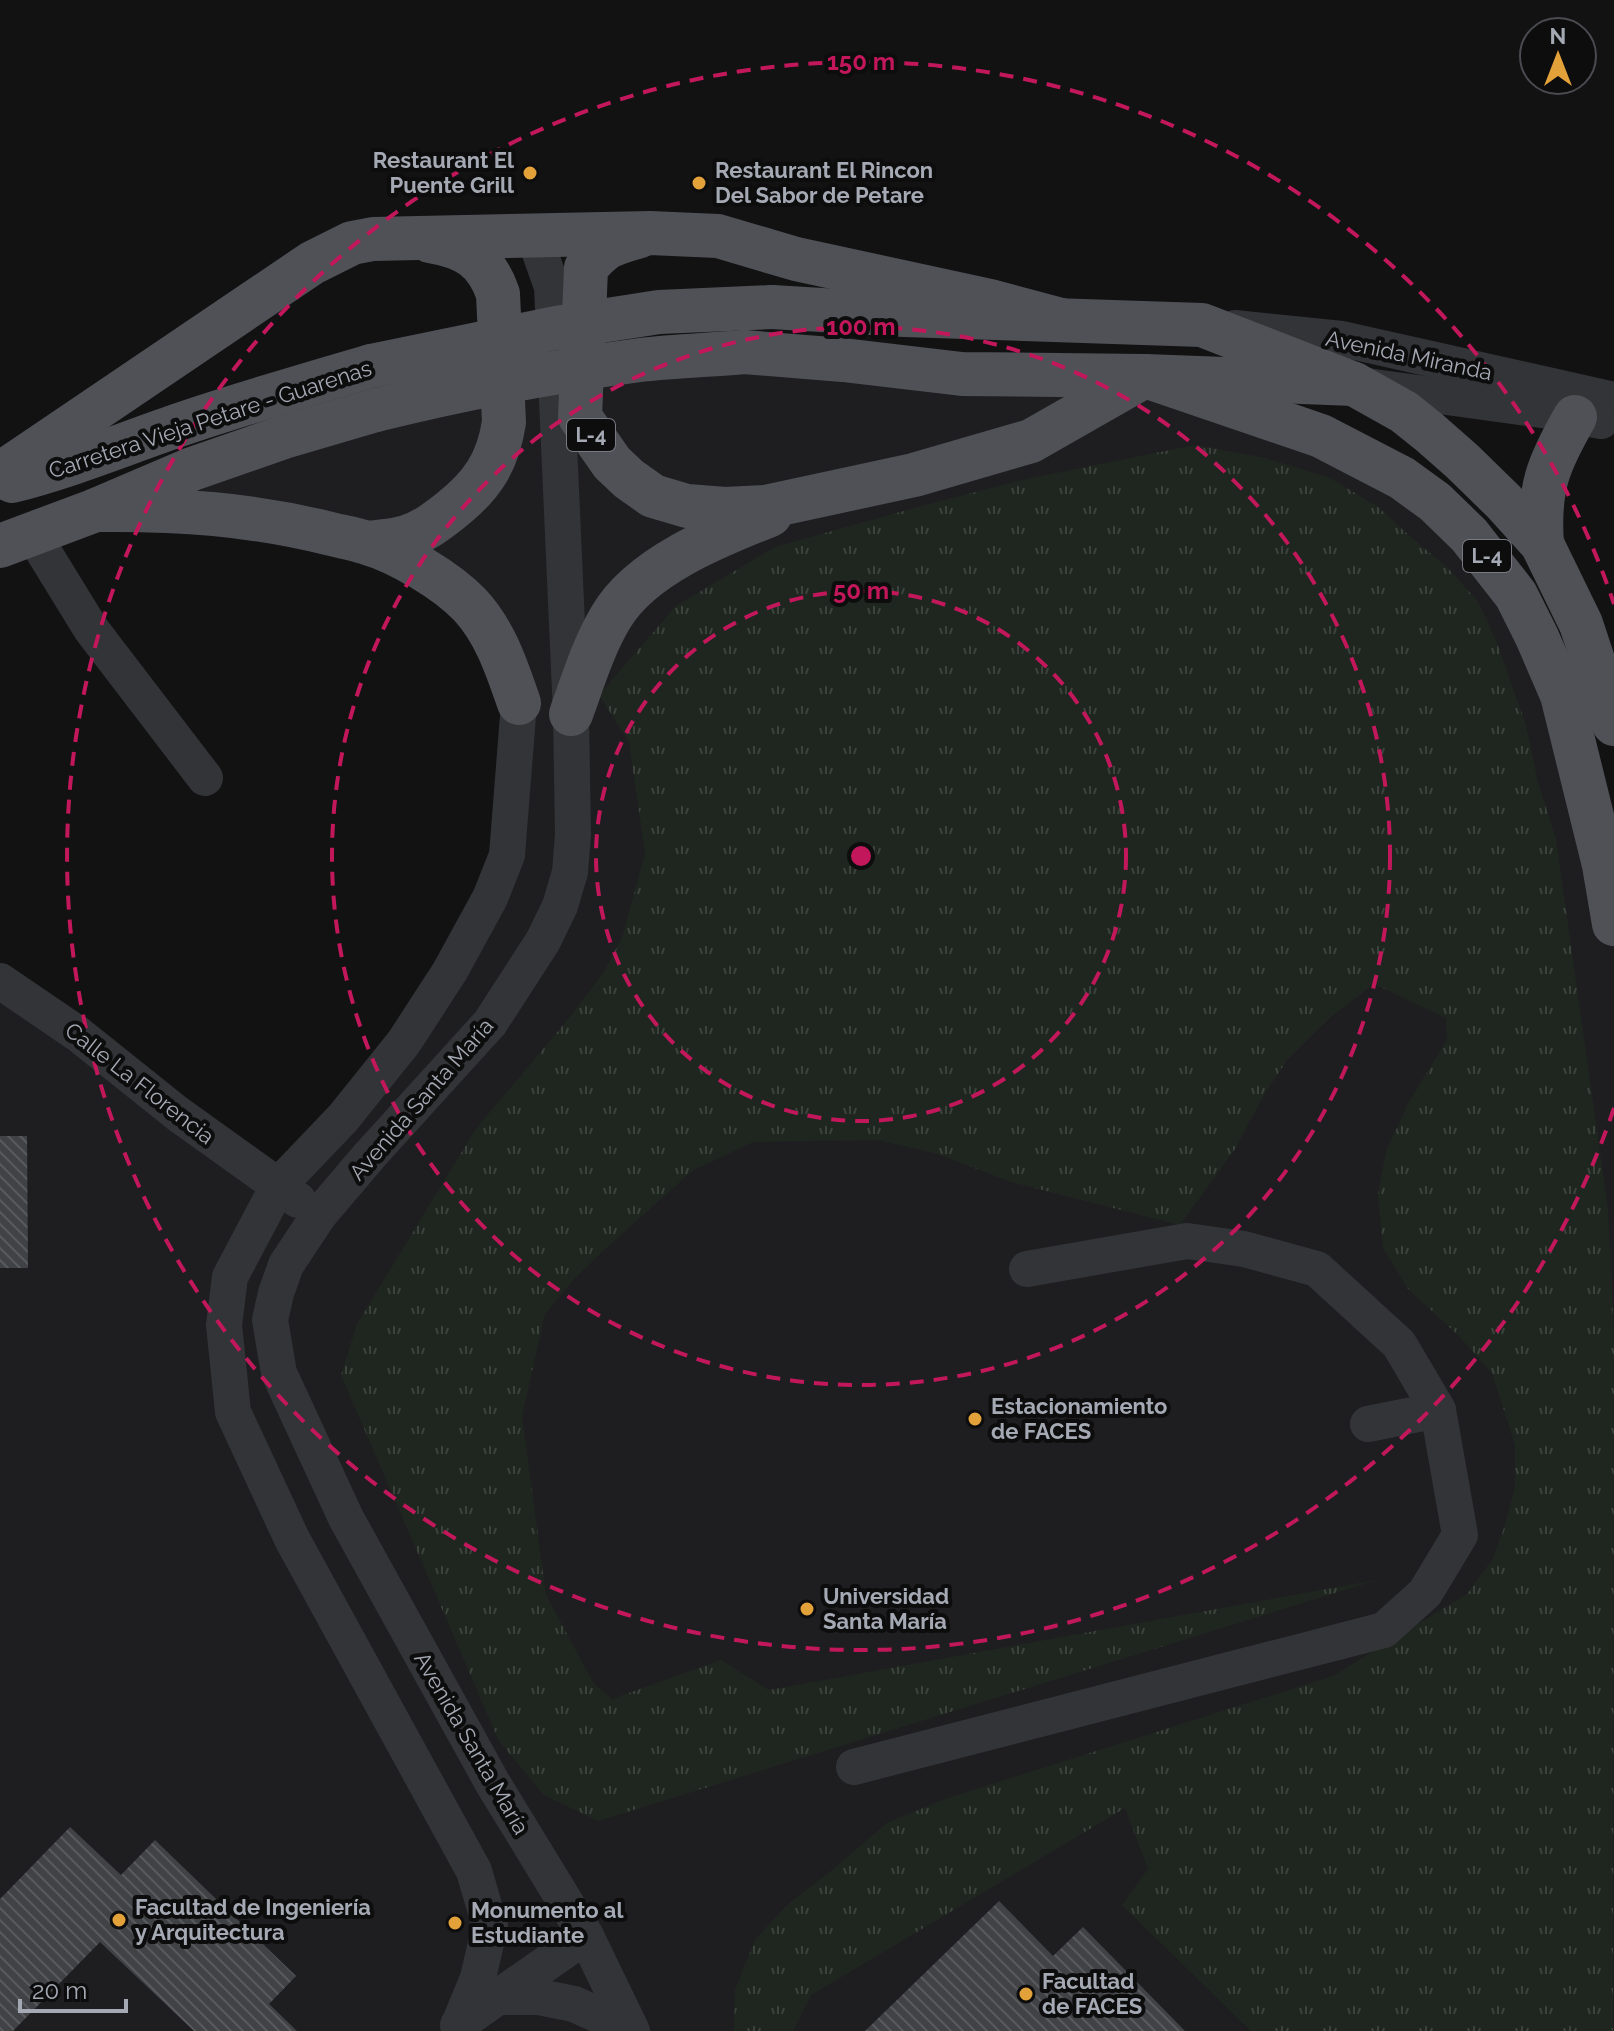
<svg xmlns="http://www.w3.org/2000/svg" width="1614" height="2031" font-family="Raleway,sans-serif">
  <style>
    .built { fill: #1e1e20 }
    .grass { fill: url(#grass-tufts) }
    .building { fill: url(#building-back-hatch) }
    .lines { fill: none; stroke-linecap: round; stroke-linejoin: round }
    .minor { stroke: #333438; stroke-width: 36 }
    .major { stroke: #4f5157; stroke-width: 44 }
    .major-bridge { stroke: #4f5157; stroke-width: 44 }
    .ring { fill: none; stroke: #c2185b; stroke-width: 4; stroke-dasharray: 14 10 }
    .poi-dot { fill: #e3a13a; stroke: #0d0d0e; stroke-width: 3 }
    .labels { text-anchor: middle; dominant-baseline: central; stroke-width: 8; stroke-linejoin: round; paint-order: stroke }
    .shield { fill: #0d0d0e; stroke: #777a82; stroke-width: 2 }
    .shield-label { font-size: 20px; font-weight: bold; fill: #a4a9b3 }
    .poi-label { font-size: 22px; font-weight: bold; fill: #a4a9b3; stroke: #0d0d0e; text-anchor: start }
    .street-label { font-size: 22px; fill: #a4a9b3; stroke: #0d0d0e }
    .centre { fill: #c2185b; stroke: #0d0d0e; stroke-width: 4 }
    .ring-label { font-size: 24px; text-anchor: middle; font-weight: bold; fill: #c2185b; stroke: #0d0d0e; stroke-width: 8; stroke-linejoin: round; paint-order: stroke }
  </style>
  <defs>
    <pattern id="grass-tufts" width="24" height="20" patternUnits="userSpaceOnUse" patternTransform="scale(2)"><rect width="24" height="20" fill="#1e261f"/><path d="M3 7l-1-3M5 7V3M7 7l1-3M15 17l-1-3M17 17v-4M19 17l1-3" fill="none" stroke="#3c433d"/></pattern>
    <pattern id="building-back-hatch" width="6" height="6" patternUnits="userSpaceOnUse" patternTransform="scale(2)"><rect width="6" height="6" fill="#414246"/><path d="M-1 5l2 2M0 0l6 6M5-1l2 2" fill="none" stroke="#595a5e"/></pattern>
  </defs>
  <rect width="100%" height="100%" fill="#121213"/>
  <path class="built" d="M556 373 1145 376 1321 436 1516 595 1614 924V2031H0V981L278 1186 490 898 519 703 429 573 96 510Z"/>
  <path class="grass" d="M1195 445 1265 458 1330 478 1378 507 1413 539 1447 567 1478 602 1497 643 1526 725 1538 783 1556 839 1608 1210 1614 1337 1613 2031H1251L1122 1905 1148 1869 1125 1808 811 1995 793 2031H734L735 1990 755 1940 786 1906 831 1871 887 1823 945 1799 1333 1676 1467 1594 1492 1560 1503 1531 1515 1488V1445L1492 1373 1459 1336 1408 1289 1383 1248 1378 1195 1386 1151 1410 1100 1447 1040 1446 1018 1374 984 1333 1015 1287 1060 1264 1095 1235 1149 1180 1225 1011 1182 938 1154 878 1140 753 1142 692 1171 603 1251 574 1279 545 1314 522 1416 546 1595 594 1684 612 1699 721 1660 769 1690 1377 1580 598 1821 544 1795 499 1741 341 1375 357 1324 475 1130 569 1018 604 972 623 935 645 853 629 742 599 695 676 606 775 547 918 507 1022 480Z"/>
  <g class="building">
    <path d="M0 1136H27L28 1268H0Z"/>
    <path d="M70 1827 121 1875 155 1840 296 1976 269 2004 297 2031H194L100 1942 13 2031H0V1899Z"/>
    <path d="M999 1901 1053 1956 1083 1927 1185 2031H865Z"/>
  </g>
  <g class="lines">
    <g class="minor">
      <path d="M534 236 552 287 571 714 573 835 570 872 560 906 543 941 490 1023 370 1155 319 1215 286 1265 276 1293 270 1320 279 1373 346 1518 492 1782 586 1936 632 2031"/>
      <path d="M1235 328 1342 339 1614 400"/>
      <path d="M1367 386 1549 411 1601 421"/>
      <path d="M32 533 91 629 205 778"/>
      <path d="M0 981 78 1034 178 1114 298 1200"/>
      <path d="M1368 1424 1438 1410"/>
      <path d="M854 1767 1384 1630 1425 1593 1460 1535 1438 1410 1399 1344 1317 1269 1244 1249 1187 1241 1027 1269"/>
      <path d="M498 1997 586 1936"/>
      <path d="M459 2024 478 1978 490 1926 474 1871 292 1539 233 1412 224 1325 230 1277 278 1186 343 1118 404 1042 450 971 490 898 507 855 519 703"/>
      <path d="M458 2025 498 1997H539L574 2004 605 2018 623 2031"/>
    </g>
    <g class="major">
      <path d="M640 236C612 244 605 245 586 268L580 417 612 463 629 479 653 496 687 506 725 509 766 507 914 475 1031 441 1145 376 1354 384"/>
      <path d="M772 307 905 315 1202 325 1354 384 1404 412 1429 432 1462 461 1504 502 1542 544 1581 624 1614 724"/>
      <path d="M744 352 843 360 962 374 1145 376 1321 436 1402 478 1435 502 1469 535 1516 595 1537 637 1562 695 1604 865 1614 924"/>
      <path d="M0 474 312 263 352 243 373 239 650 233 718 236 796 259 990 301 1061 320"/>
      <path d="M12 481C68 467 121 445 176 426 240 404 306 385 371 366"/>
      <path d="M96 510C178 509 251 514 331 534 343 537 355 539 367 543 399 552 447 581 470 605 496 633 507 669 519 703"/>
      <path d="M369 543C381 541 395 541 406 537 423 532 436 522 450 511 482 486 498 462 504 422L498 294C486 259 466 247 430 241"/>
      <path d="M1542 544C1538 488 1548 464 1575 417"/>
      <path d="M0 546 96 510 192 469 284 437 376 410"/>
      <path d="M571 714C583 681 593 647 611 617 641 566 717 536 770 515"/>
    </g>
    <g class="major-bridge">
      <path d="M371 366 556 328 659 312 772 307"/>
      <path d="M376 410C463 388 551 372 640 360 675 356 710 355 744 352"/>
    </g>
  </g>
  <g class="ring">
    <circle cx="861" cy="856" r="265"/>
    <circle cx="861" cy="856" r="529"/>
    <path d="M1614 1108A794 794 0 1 1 1614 604"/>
  </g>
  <g class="poi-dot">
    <circle cx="530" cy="173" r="8"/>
    <circle cx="699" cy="183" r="8"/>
    <circle cx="975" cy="1419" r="8"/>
    <circle cx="807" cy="1609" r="8"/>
    <circle cx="119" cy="1920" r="8"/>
    <circle cx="455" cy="1923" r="8"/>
    <circle cx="1026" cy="1994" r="8"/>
  </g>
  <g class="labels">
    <g class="shield">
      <rect x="567" y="419" width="48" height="32" rx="6"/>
      <rect x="1463" y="540" width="48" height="32" rx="6"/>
    </g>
    <g class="shield-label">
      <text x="591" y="435">L-4</text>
      <text x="1487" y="556">L-4</text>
    </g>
    <g class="poi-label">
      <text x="514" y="160" text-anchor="end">Restaurant El<tspan x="514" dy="25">Puente Grill</tspan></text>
      <text x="715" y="170">Restaurant El Rincon<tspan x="715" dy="25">Del Sabor de Petare</tspan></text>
      <text x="991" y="1406">Estacionamiento<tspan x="991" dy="25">de FACES</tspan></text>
      <text x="823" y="1596">Universidad<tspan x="823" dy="25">Santa María</tspan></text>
      <text x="135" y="1907">Facultad de Ingeniería<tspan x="135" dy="25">y Arquitectura</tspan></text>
      <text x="471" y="1910">Monumento al<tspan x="471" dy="25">Estudiante</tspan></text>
      <text x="1042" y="1981">Facultad<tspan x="1042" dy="25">de FACES</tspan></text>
    </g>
    <g class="street-label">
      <text transform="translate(1409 355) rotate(12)">Avenida Miranda</text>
      <text transform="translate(210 419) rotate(-18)">Carretera Vieja Petare - Guarenas</text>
      <text transform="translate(140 1083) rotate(38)">Calle La Florencia</text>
      <text transform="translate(421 1099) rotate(-49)">Avenida Santa María</text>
      <text transform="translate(472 1743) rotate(60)">Avenida Santa María</text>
    </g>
  </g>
  <circle cx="861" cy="856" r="12" class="centre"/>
  <g class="ring-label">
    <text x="861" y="70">150 m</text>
    <text x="861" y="335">100 m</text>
    <text x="861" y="599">50 m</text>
  </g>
  <g transform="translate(1558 56)"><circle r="38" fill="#0d0d0e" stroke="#494b50" stroke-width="2"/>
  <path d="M0-6L14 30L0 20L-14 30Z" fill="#e3a13a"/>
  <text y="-12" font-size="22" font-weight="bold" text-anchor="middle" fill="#a4a9b3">N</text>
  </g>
  <path d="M20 1999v12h106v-12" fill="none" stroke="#a4a9b3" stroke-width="4"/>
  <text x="32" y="1999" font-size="24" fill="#a4a9b3" stroke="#0d0d0e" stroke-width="6" paint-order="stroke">20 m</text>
</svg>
